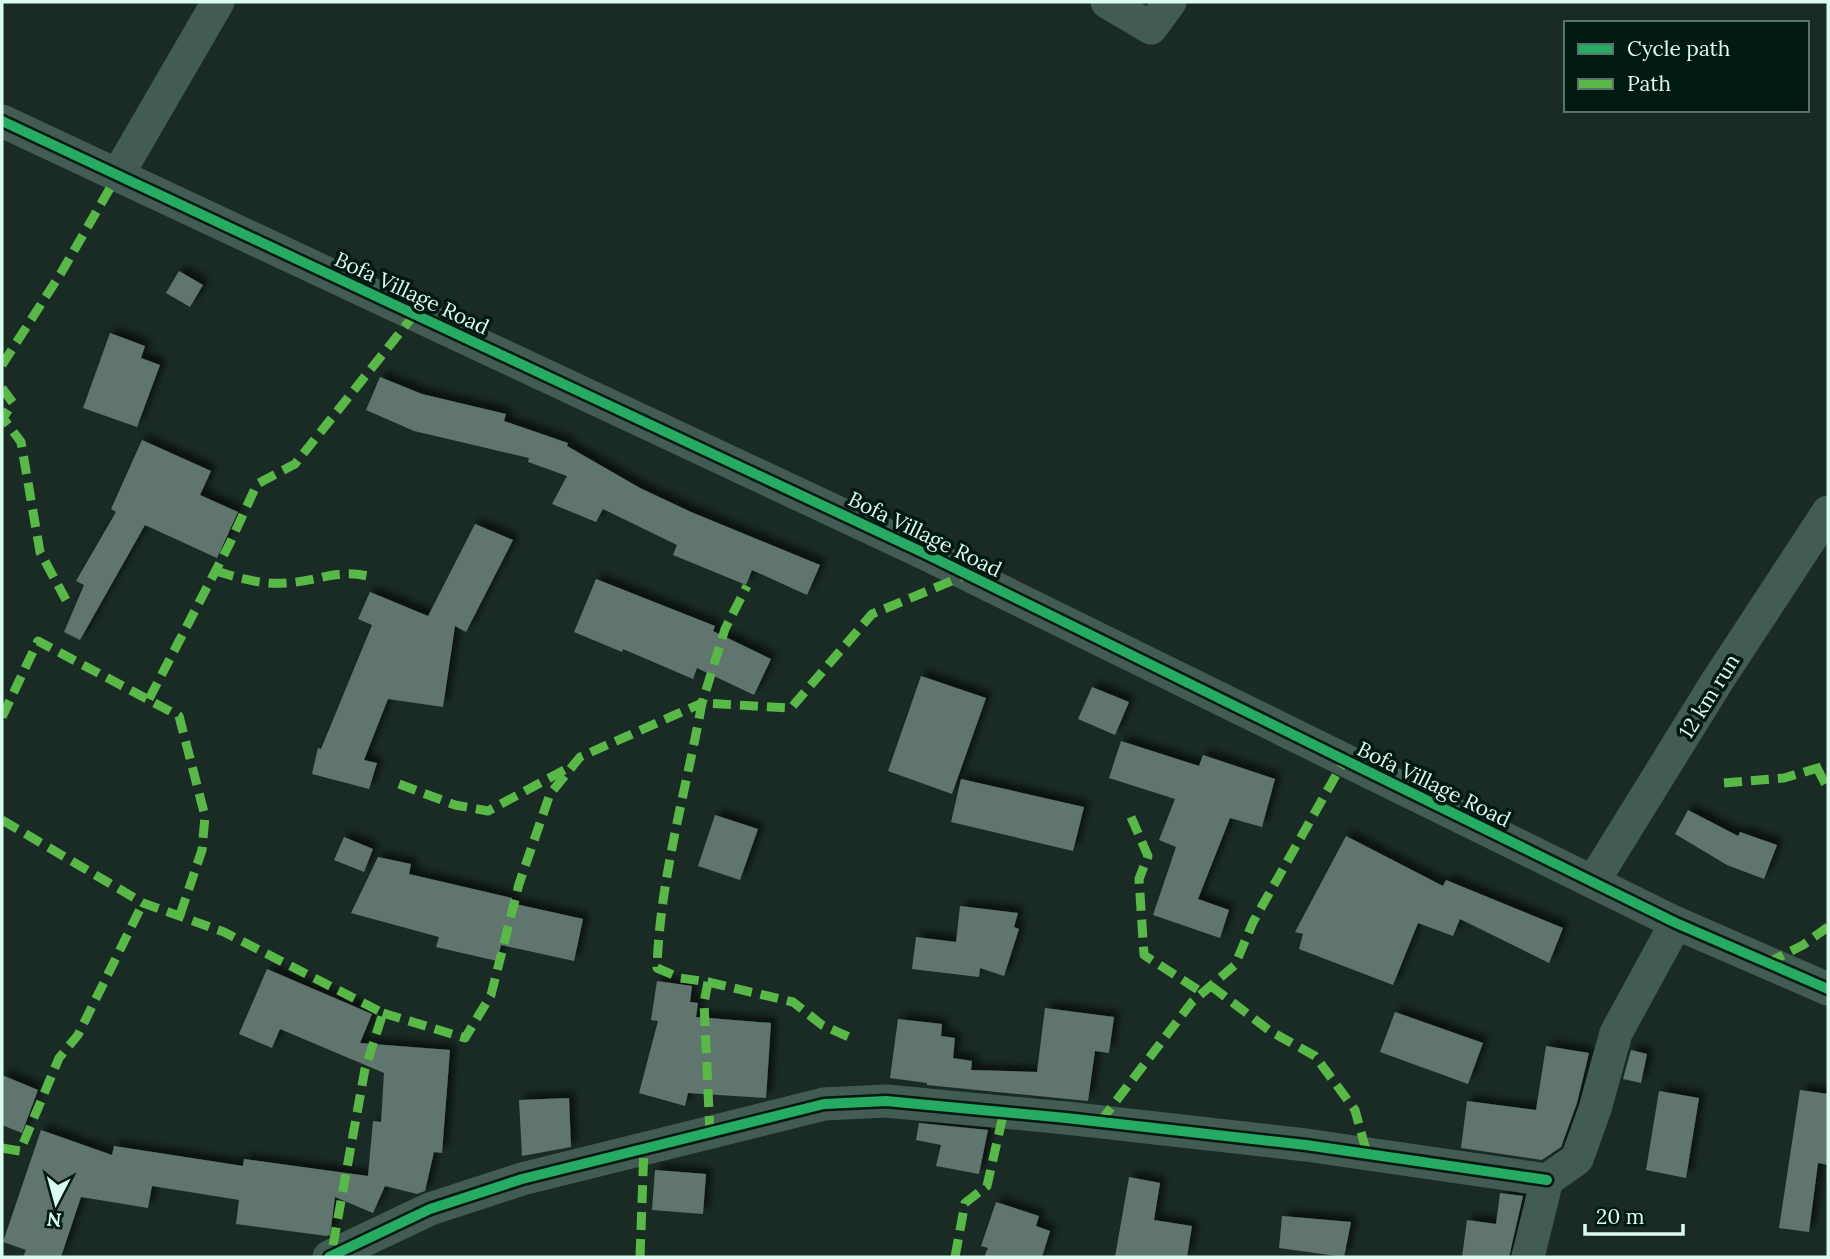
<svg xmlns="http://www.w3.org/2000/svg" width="1830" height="1259" font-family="Lora,serif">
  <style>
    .building { fill: #5f756d; filter: url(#shadow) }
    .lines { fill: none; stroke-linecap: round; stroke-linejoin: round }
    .minor { stroke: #425c53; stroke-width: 33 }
    .quiet { stroke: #58b947; stroke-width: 9; stroke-dasharray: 18 9; stroke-linecap: butt }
    .cycleway-casing { stroke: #001a11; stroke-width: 15 }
    .cycleway { stroke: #26ab63; stroke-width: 10 }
    .labels { text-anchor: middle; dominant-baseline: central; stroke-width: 7; stroke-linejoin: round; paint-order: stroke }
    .street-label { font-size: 21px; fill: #dafdef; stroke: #001a11 }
  </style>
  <defs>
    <filter id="shadow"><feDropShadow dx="6" dy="-6" stdDeviation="3.5" flood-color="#0009"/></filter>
  </defs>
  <rect width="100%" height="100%" fill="#1a2b25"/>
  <g class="building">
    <path d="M179 271 203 285 190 307 166 293Z"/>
    <path d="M110 333 145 346 141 358 160 365 137 427 83 408Z"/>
    <path d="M380 377 422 394 506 414 504 421 568 443 567 446 640 488 691 512 820 565 807 595 752 570 746 585 673 555 677 545 603 509 596 522 552 504 567 476 528 462 529 458 414 431 366 410Z"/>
    <path d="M142 440 211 471 200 495 238 512 217 558 145 525 80 640 64 632 84 585 76 581 116 512 111 509Z"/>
    <path d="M475 524 513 540 466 632 455 626 443 707 388 699 364 760 377 763 369 789 312 774 318 748 321 749 372 625 358 619 370 592 428 616Z"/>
    <path d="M596 579 715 626 713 631 771 659 754 695 697 668 693 679 623 649 622 652 574 632Z"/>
    <path d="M921 676 986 698 952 794 888 771Z"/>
    <path d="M1092 687 1129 702 1115 735 1078 719Z"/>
    <path d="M1121 741 1199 766 1203 755 1275 779 1262 827 1230 818 1198 899 1229 910 1220 938 1153 915 1176 847 1159 840 1175 799 1109 778Z"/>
    <path d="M961 779 1084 807 1073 851 951 822Z"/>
    <path d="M1688 810 1738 836 1740 832 1777 845 1764 879 1727 865 1675 834Z"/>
    <path d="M715 815 758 829 740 880 698 866Z"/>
    <path d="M1346 836 1443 886 1446 880 1563 928 1549 963 1460 919 1453 936 1418 923 1393 985 1299 949 1303 934 1295 932Z"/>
    <path d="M344 837 373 849 364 872 334 860Z"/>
    <path d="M378 857 411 864 409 874 512 898 511 903 583 919 574 961 501 945 497 961 436 947 439 937 351 913Z"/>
    <path d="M960 906 1018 913 1014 927 1019 929 1004 976 980 968 979 977 912 969 916 937 956 942Z"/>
    <path d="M267 969 372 1014 360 1043 450 1050 442 1153 434 1152 425 1191 417 1194 385 1186 373 1213 335 1197 330 1235 327 1236 236 1224 239 1200 152 1186 148 1208 81 1197 61 1257H23L26 1250 3 1242 41 1130 112 1155 114 1146 243 1166 244 1159 368 1176 373 1121 381 1122 384 1073 280 1029 272 1048 239 1034Z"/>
    <path d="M657 981 692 986 690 1002 698 1003 696 1017 771 1023 766 1098 688 1093 685 1106 639 1093 658 1021 651 1020Z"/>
    <path d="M1045 1008 1114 1017 1109 1053 1095 1051 1088 1101 927 1085V1083L890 1078 898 1019 942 1024 941 1036 955 1038 953 1058 972 1061 971 1070 1037 1072Z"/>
    <path d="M1395 1012 1483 1043 1468 1084 1380 1052Z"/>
    <path d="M1546 1046 1589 1053 1577 1103 1561 1147 1542 1160 1461 1148 1467 1101 1536 1110Z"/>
    <path d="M1631 1050 1647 1054 1641 1083 1623 1079Z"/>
    <path d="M2 1075 38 1090 22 1133 2 1125Z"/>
    <path d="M1800 1090 1828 1094V1165L1818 1163 1809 1232 1779 1228Z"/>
    <path d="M1659 1091 1699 1098 1686 1178 1646 1170Z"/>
    <path d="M569 1098 571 1147 522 1156 519 1100Z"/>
    <path d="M919 1123 988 1130 979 1174 936 1166 941 1145 916 1140Z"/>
    <path d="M655 1170 706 1174 703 1214 652 1210Z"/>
    <path d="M1129 1177 1160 1183 1154 1220 1192 1226 1187 1257H1115Z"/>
    <path d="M1500 1193 1523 1196 1509 1257H1462L1467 1220 1496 1224Z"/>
    <path d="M996 1202 1039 1216 1036 1226 1050 1231 1042 1257H984L988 1248 981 1246Z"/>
    <path d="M1282 1216 1351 1222 1344 1257 1279 1248Z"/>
  </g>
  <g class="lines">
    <g class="minor">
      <path d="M1107 2 1151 28 1170 2"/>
      <path d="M2 121 924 553 1676 923 1828 989"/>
      <path d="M117 176 218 2"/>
      <path d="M1593 882 1716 683 1828 512"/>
      <path d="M329 1257 430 1209 522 1179 824 1104 886 1101 1066 1118 1306 1145 1547 1180"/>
      <path d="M1528 1257 1547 1180 1577 1159 1595 1109 1616 1033 1676 923"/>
    </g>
    <g class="quiet">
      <path d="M2 365 61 273 117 176"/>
      <path d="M2 388 13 403 3 418 21 442 40 552 66 600"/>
      <path d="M216 571C239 578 262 585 286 583 321 581 336 568 372 577"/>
      <path d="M149 699 230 543 257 484 295 464 414 315"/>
      <path d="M2 717 38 641 179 716 205 816 202 850 180 915"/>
      <path d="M1817 768 1828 789"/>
      <path d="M1724 783 1784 778 1828 765"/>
      <path d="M399 784 455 805 488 811 568 768"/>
      <path d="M1131 817 1148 856 1139 879 1144 955 1203 993"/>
      <path d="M2 820 143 903 224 932 383 1013 365 1069 331 1256"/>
      <path d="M1767 963 1803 945 1828 927"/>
      <path d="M708 982 793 1002 822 1025 851 1038"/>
      <path d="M1211 986 1270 1031 1315 1056 1355 1110 1367 1154"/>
      <path d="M383 1013 465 1038 491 995 519 884 550 794 580 757 702 703 725 629 747 586"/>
      <path d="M1100 1122 1192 1002 1235 965 1253 922 1344 761"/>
      <path d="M710 1134 704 1003 708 982 680 978 657 968C660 878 686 791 702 703L791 708 872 614 966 575"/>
      <path d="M2 1148 20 1151 59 1058 78 1035 143 903"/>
      <path d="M640 1257 644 1147"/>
      <path d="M955 1257 965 1203 987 1186 1004 1111"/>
    </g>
    <defs>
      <g id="cycleway">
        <path d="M2 121 924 553 1676 923 1828 989"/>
        <path d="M329 1257 430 1209 522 1179 824 1104 886 1101 1066 1118 1306 1145 1547 1180"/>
      </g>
    </defs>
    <use href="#cycleway" class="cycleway-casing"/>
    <use href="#cycleway" class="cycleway"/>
  </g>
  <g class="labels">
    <g class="street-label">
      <text transform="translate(412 293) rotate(25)">Bofa Village Road</text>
      <text transform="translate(925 534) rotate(26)">Bofa Village Road</text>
      <text transform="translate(1709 696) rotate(-58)">12 km run</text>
      <text transform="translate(1434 784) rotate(26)">Bofa Village Road</text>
    </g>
  </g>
  <rect width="1830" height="1259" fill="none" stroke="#dafdef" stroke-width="7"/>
  <rect x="1564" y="21" width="245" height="91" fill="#001a11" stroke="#57756a" stroke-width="2"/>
  <rect x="1578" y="44" width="35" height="10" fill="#26ab63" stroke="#57756a" stroke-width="2"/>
  <text x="1627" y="56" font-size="21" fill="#dafdef">Cycle path</text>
  <rect x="1578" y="79" width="35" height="10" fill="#58b947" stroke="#57756a" stroke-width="2"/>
  <text x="1627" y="91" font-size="21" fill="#dafdef">Path</text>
  <g transform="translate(56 1203) rotate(186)" stroke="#001a11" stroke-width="5" paint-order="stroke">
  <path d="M0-5L12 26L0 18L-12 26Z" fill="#dafdef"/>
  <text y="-10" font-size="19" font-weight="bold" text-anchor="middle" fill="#dafdef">N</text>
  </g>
  <path d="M1585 1224v10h98v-10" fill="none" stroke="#dafdef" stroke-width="3.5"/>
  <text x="1596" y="1224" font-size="21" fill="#dafdef" stroke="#001a11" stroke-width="5" paint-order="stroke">20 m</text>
</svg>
